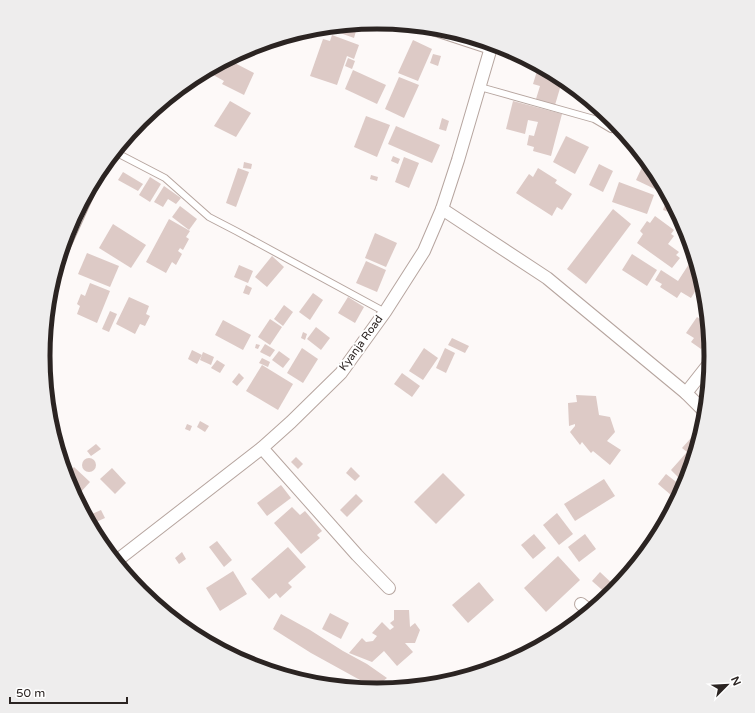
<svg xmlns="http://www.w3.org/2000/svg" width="755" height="713" font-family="'Varela Round',sans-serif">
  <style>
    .building { fill: #ddcac6 }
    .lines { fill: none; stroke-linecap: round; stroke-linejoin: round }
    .service-casing { stroke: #b6a59f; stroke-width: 8 }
    .minor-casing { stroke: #b6a59f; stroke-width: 14 }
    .service { stroke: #fff; stroke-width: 6 }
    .minor { stroke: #fff; stroke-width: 12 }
    .labels { text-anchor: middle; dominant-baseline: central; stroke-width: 4; stroke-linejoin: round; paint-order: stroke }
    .street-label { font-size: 11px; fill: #2b2422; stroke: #fff }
    .rim { fill: none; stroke: #2b2422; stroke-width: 5 }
  </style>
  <rect width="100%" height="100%" fill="#fdf9f8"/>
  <g class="building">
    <path d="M358 24 354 38 329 29 330 27Z"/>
    <path d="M332 35 359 45 354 59 347 56 337 85 310 76 323 39 330 41Z"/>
    <path d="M413 40 432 49 418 81 398 73Z"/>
    <path d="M433 54 441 56 438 66 430 63Z"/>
    <path d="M348 58 355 61 352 69 345 66Z"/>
    <path d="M227 59 254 73 244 95 222 84 224 81 208 72 209 69Z"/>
    <path d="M543 67 563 78 555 105 536 99 540 86 533 84 537 71 541 72Z"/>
    <path d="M353 70 386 85 377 104 345 89Z"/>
    <path d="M399 77 419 85 404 118 385 109Z"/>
    <path d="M230 101 251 113 236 137 214 126Z"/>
    <path d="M513 101 562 114 551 156 533 151 534 147 527 145 529 135 534 136 538 122 528 120 525 134 506 129Z"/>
    <path d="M595 105 601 110 600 115 594 113Z"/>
    <path d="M603 111 614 120 616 123 603 122Z"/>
    <path d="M366 116 390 125 377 157 354 147Z"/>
    <path d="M442 118 449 121 446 131 439 129Z"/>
    <path d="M396 126 440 145 432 163 388 144Z"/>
    <path d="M566 136 589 147 575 174 553 162Z"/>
    <path d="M393 156 400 159 398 164 391 161Z"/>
    <path d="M404 157 419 163 409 188 395 182Z"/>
    <path d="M646 159 656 171 662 183 659 191 636 180Z"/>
    <path d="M244 162 252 164 251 169 243 168Z"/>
    <path d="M599 164 613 171 603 192 589 185Z"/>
    <path d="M238 168 249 172 236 207 226 203Z"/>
    <path d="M538 168 557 180 555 183 572 194 562 210 557 207 552 216 516 193 529 174 533 177Z"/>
    <path d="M123 172 143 184 138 191 118 180Z"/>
    <path d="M371 175 378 177 377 181 370 179Z"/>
    <path d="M150 177 161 184 150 202 139 195Z"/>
    <path d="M619 182 654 195 647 214 612 202Z"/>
    <path d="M164 186 181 198 176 204 168 199 163 207 154 202Z"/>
    <path d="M668 195 677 211 680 216 663 210Z"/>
    <path d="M180 206 197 219 189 230 172 217Z"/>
    <path d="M613 209 631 224 586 284 567 269Z"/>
    <path d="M655 216 674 230 671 234 674 236 668 244 679 252 676 255 680 258 672 268 637 243 643 234 640 231 647 221 650 223Z"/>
    <path d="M169 219 190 231 186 237 189 239 183 250 180 248 178 251 182 254 176 265 172 262 166 273 146 262Z"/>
    <path d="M113 224 146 245 131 268 99 248Z"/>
    <path d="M375 233 397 243 386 267 365 258Z"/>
    <path d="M87 253 119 266 110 287 78 274Z"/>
    <path d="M632 254 657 270 647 286 622 270Z"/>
    <path d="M272 256 284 267 267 287 255 277Z"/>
    <path d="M366 261 386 270 377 292 356 283Z"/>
    <path d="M689 264 700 271 702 280 691 298 681 292 677 298 660 287 662 284 655 280 661 270 678 281Z"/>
    <path d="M239 265 253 271 248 283 234 277Z"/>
    <path d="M90 283 110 291 97 323 77 314 80 306 77 304 81 294 85 296Z"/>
    <path d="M703 284 705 288 702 292 699 289Z"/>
    <path d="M246 285 252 288 249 295 243 293Z"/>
    <path d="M313 293 323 300 310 320 299 312Z"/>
    <path d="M129 297 149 306 146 314 150 316 145 326 140 324 135 334 116 324Z"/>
    <path d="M348 297 364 307 355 323 338 313Z"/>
    <path d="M284 305 293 312 283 326 274 319Z"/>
    <path d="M110 311 117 314 109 332 102 329Z"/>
    <path d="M697 317 709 325 710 336 701 349 691 342 694 338 686 333Z"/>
    <path d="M270 319 282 327 270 345 258 337Z"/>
    <path d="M223 320 251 335 243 350 215 335Z"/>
    <path d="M316 327 330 338 321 350 307 339Z"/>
    <path d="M303 332 307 334 305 340 301 338Z"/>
    <path d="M452 338 469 346 465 353 448 345Z"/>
    <path d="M256 344 260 345 258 349 255 348Z"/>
    <path d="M265 344 275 350 270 357 260 352Z"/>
    <path d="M302 348 318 359 303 383 287 373Z"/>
    <path d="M424 348 438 358 423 380 409 371Z"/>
    <path d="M445 348 455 353 446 373 436 368Z"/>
    <path d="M192 350 202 355 197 364 188 359Z"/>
    <path d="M279 351 290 359 283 368 272 360Z"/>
    <path d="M203 352 214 357 211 365 200 360Z"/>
    <path d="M262 358 270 362 268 367 259 363Z"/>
    <path d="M217 360 225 365 220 373 211 368Z"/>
    <path d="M262 365 293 384 278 410 246 391Z"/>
    <path d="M239 373 244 378 237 386 232 382Z"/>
    <path d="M402 373 420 386 412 397 394 384Z"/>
    <path d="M576 395 596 396 599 415 610 417 615 432 607 441 621 450 610 465 593 451 591 453 582 442 580 445 570 432 575 426V424L569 426 568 403 577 402Z"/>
    <path d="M200 421 209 426 205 432 197 427Z"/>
    <path d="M187 424 192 426 190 431 185 429Z"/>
    <path d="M700 428 703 431 686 485 671 470 687 452 682 448Z"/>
    <path d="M96 444 101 449 91 456 87 451Z"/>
    <path d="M296 457 303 464 298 469 291 462Z"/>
    <circle cx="89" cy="465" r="7"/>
    <path d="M74 467 90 482 79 494 68 483 66 476Z"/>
    <path d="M351 467 360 476 355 481 346 473Z"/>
    <path d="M112 468 126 483 115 494 100 479Z"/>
    <path d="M443 473 465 495 436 524 414 502Z"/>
    <path d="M666 474 684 488 678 501 658 484Z"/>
    <path d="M604 479 615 496 575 521 564 504Z"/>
    <path d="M281 485 291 498 267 516 257 503Z"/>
    <path d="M356 494 363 501 347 517 340 510Z"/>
    <path d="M292 507 300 515 305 511 322 531 317 535 320 538 301 554 274 523Z"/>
    <path d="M101 510 105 518 96 522 92 514Z"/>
    <path d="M557 513 573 534 559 545 543 525Z"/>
    <path d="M534 534 546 548 533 559 521 545Z"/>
    <path d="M585 534 596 549 579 562 568 547Z"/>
    <path d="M217 541 232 560 224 567 209 547Z"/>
    <path d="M288 547 306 567 288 583 292 587 280 598 276 593 269 599 251 579Z"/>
    <path d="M182 552 186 559 179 564 175 558Z"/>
    <path d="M558 556 580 580 546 612 524 588Z"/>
    <path d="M233 571 247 594 220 611 206 588Z"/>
    <path d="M600 572 617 588 609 596 592 581Z"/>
    <path d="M479 582 494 600 468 623 452 605Z"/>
    <path d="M394 610H409L410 627 415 623 420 630 415 643H405L413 652 397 666 384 651 372 662 349 653 362 638 366 642 373 641 377 636 372 633 382 622 390 630 394 627 390 623 394 620Z"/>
    <path d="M330 613 349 623 341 639 322 629Z"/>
    <path d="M281 614 310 630 343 651 367 664 387 678 373 689 360 680 311 653 273 629Z"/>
  </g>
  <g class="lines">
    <defs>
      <g id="service">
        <path d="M480 87 594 119 611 129"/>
        <path d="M115 152 165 178 209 217 236 231 385 312"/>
        <path d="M689 236 686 241 692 246"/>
        <path d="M62 258 104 165"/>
      </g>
      <g id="minor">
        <path d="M427 27 491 48"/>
        <path d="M442 209 547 278 686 393 706 413"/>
        <path d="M686 393 712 360"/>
        <path d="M262 448 357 555 389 588"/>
        <path d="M115 562 262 448 291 422 341 373 385 312 424 251 442 209 458 160 492 44"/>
        <path d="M581 604 591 612"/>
      </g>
    </defs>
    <use href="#service" class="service-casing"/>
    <use href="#minor" class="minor-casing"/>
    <use href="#service" class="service"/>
    <use href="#minor" class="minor"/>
  </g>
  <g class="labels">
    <g class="street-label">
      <text transform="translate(361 343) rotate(-54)">Kyanja Road</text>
    </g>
  </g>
  <path d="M0 0H755V713H0ZM50 356a327 327 0 1 1 654 0a327 327 0 1 1-654 0Z" fill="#eeeded" fill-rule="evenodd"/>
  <path class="rim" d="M50 356a327 327 0 1 1 654 0a327 327 0 1 1-654 0Z"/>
  <g transform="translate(727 685) rotate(66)" stroke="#ffffff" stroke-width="3" paint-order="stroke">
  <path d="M0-3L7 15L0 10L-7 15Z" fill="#2b2422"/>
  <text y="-6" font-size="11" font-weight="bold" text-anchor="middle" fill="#2b2422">N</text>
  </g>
  <path d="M10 697v6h117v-6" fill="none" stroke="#2b2422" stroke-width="2"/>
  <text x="16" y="697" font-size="12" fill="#2b2422" stroke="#ffffff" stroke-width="3" paint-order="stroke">50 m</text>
</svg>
